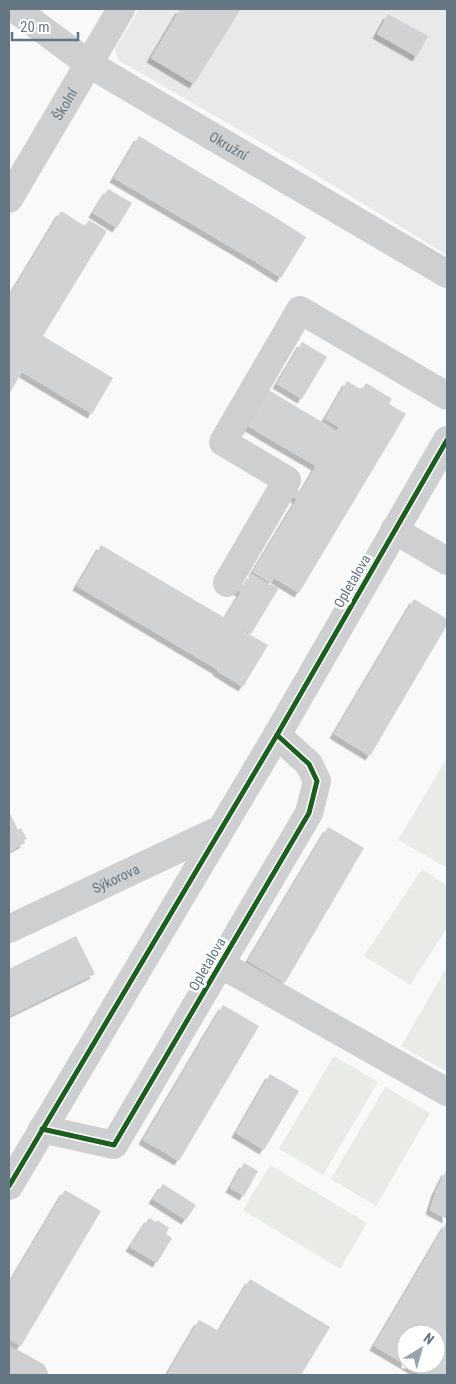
<svg xmlns="http://www.w3.org/2000/svg" width="456" height="1384" font-family="'Roboto Condensed',sans-serif">
  <style>
    .built { fill: #e8e9e9 }
    .green { fill: #e8ebe6 }
    .building { fill: #d0d2d3; fill-rule: evenodd; filter: url(#shadow) }
    .lines { fill: none; stroke-linecap: round; stroke-linejoin: round }
    .minor { stroke: #cecfd0; stroke-width: 28 }
    .cycleway-casing { stroke: #fff; stroke-width: 8 }
    .cycleway { stroke: #1b5e20; stroke-width: 5 }
    .labels { text-anchor: middle; dominant-baseline: central; stroke-width: 5; stroke-linejoin: round; paint-order: stroke }
    .street-label { font-size: 14px; fill: #657683; stroke: #fff }
  </style>
  <defs>
    <filter id="shadow"><feDropShadow dx="-4.5" dy="4.5" stdDeviation="0" flood-color="#0004"/></filter>
  </defs>
  <rect width="100%" height="100%" fill="#f9f9f9"/>
  <path class="built" d="M139 9H447V255L300 165 118 60 115 49Z"/>
  <g class="green">
    <path d="M447 758V868L398 840Z"/>
    <path d="M422 869 447 886V928L410 985 364 956Z"/>
    <path d="M447 967V1072L401 1046Z"/>
    <path d="M334 1056 378 1082 323 1175 279 1149Z"/>
    <path d="M385 1087 430 1113 376 1206 331 1179Z"/>
    <path d="M270 1165 367 1223 340 1269 243 1210Z"/>
  </g>
  <g class="building">
    <path d="M180 9H241L194 84 151 58Z"/>
    <path d="M388 14 428 36 417 57 377 34Z"/>
    <path d="M139 136 281 221 306 237 281 278 256 262 114 178Z"/>
    <path d="M108 189 132 203 117 228 93 213Z"/>
    <path d="M61 211 85 226 89 220 107 231 43 336 113 378 92 414 22 372 9 394V297Z"/>
    <path d="M302 342 327 357 302 399 277 384Z"/>
    <path d="M347 381 362 390 366 383 392 399 389 404 406 414 299 593 274 578 271 583 253 572 297 499 293 496 297 489 301 492 316 466 246 425 267 389 337 431 339 427 325 419Z"/>
    <path d="M101 545 225 618 241 592 237 590 240 584 244 586 252 574 270 585 271 584 279 588 251 634 243 629 242 630 268 645 243 687 217 671 218 670 77 586Z"/>
    <path d="M414 599 447 619V625L370 756 334 734Z"/>
    <path d="M9 811 18 830 21 828 27 839 24 840 25 843 9 852Z"/>
    <path d="M328 827 364 848 285 983 248 961Z"/>
    <path d="M76 936 95 974 9 1016V969Z"/>
    <path d="M223 1005 259 1026 179 1161 143 1140Z"/>
    <path d="M270 1074 299 1091 264 1150 236 1133Z"/>
    <path d="M244 1163 258 1171 244 1196 230 1188Z"/>
    <path d="M447 1169V1219L430 1210 436 1191Z"/>
    <path d="M163 1184 196 1205 186 1220 153 1199Z"/>
    <path d="M65 1190 101 1211 21 1346 9 1339V1284Z"/>
    <path d="M149 1218 156 1222 157 1220 169 1228 166 1234 172 1238 157 1263 130 1247Z"/>
    <path d="M447 1222V1375H423L374 1346ZM406 1334H436V1364H406Z"/>
    <path d="M250 1279 330 1327 301 1375H172L168 1373 199 1320 219 1331Z"/>
  </g>
  <g class="lines">
    <g class="minor">
      <path id="s1" d="M15 9 89 64 447 274"/>
      <path id="s2" d="M9 199 121 9"/>
      <path d="M394 530 447 561"/>
      <path d="M227 583 287 480 223 442 300 310 447 396"/>
      <path id="s3" d="M9 929 221 829"/>
      <path d="M220 964 447 1092"/>
      <path d="M42 1129 114 1145 309 813 317 781 309 764 277 735"/>
      <path d="M9 1186 277 735 447 440"/>
      <path d="M9 1361 34 1375"/>
    </g>
    <defs>
      <g id="cycleway">
        <path d="M42 1129 114 1145 309 813 317 781 309 764 277 735"/>
        <path d="M9 1186 277 735 447 440"/>
      </g>
    </defs>
    <use href="#cycleway" class="cycleway-casing"/>
    <use href="#cycleway" class="cycleway"/>
  </g>
  <g class="labels">
    <g class="street-label">
      <text stroke="none"><textPath href="#s2" startOffset="110">Školní</textPath></text>
      <text stroke="none"><textPath href="#s1" startOffset="254">Okružní</textPath></text>
      <text transform="translate(352 581) rotate(-60)">Opletalova</text>
      <text stroke="none"><textPath href="#s3" startOffset="118">Sýkorova</textPath></text>
      <text transform="translate(207 964) rotate(-60)">Opletalova</text>
    </g>
  </g>
  <rect width="456" height="1384" fill="none" stroke="#657683" stroke-width="20"/>
  <g transform="translate(421 1349) rotate(37)"><circle r="24" fill="#ffffff" stroke="#c1c8cd"/>
  <path d="M0-4L9 19L0 12L-9 19Z" fill="#99a4ac"/>
  <text y="-8" font-size="14" font-weight="bold" text-anchor="middle" fill="#657683">N</text>
  </g>
  <path d="M12 32v8h66v-8" fill="none" stroke="#657683" stroke-width="2.5"/>
  <text x="20" y="32" font-size="15" fill="#657683" stroke="#ffffff" stroke-width="4" paint-order="stroke">20 m</text>
</svg>
